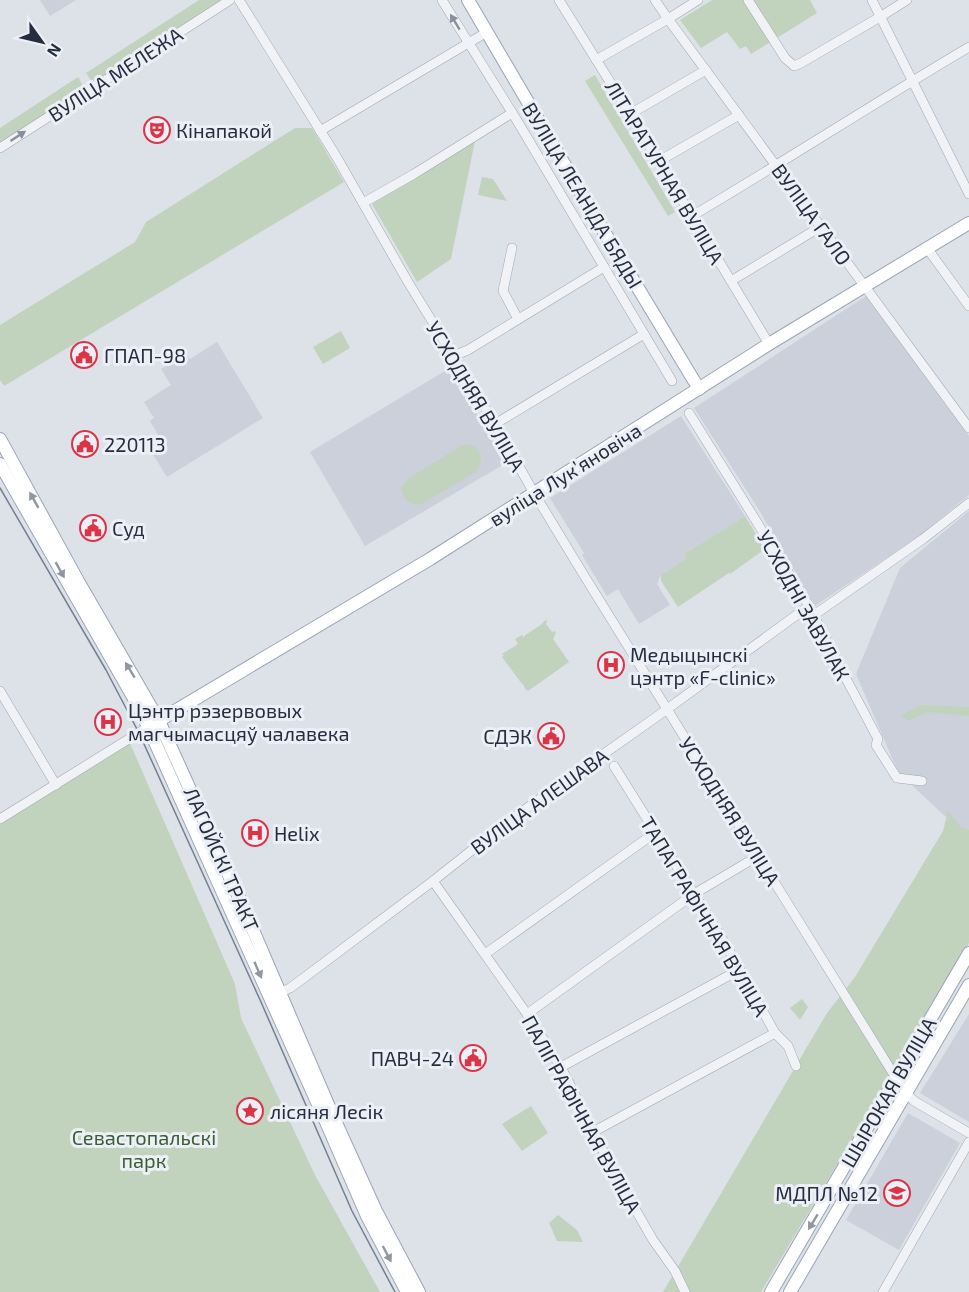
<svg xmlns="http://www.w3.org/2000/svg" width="969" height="1292" font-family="'Exo 2',sans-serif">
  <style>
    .built { fill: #cbd0db }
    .green { fill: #c2d3bd }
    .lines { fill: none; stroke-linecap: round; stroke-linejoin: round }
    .minor-casing { stroke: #a2a8b2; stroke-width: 10 }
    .major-casing { stroke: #9ba5b5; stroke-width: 14 }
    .minor { stroke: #f0f2f6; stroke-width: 9 }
    .major { stroke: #fff; stroke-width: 12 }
    .tram { stroke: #757f93; stroke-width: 1.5 }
    .oneway { fill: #8a909b }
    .oneway2 { fill: #9296a0 }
    .labels { text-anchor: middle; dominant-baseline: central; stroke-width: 6; stroke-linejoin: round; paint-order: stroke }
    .street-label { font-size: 20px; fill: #252e40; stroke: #ecf0f6 }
    .poi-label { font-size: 20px; fill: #252e40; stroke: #ecf0f6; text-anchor: start }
    .park-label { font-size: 20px; fill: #385e31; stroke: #ecf0f6 }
  </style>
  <rect width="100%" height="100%" fill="#dde1e8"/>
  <g class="built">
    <path d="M40 0H76L50 16Z"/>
    <path d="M866 296 969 436V495L919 536 815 606 759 510 694 408Z"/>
    <path d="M217 342 263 418 167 477 147 445 160 438 150 421 154 418 144 402 171 385 161 369 186 354 190 359Z"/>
    <path d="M450 368 506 463 365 546 310 452Z"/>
    <path d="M681 416 745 516 684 554 687 559 661 575 657 584 670 605 639 624 618 589 607 596 582 555 584 553 550 498Z"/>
    <path d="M969 511V830L950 821 898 772 856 674 900 568Z"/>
    <path d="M969 1014V1122L920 1093Z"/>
    <path d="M908 1113 960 1143 899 1250 846 1220Z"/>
  </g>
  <g class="green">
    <path d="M199 0H223L93 84 86 73Z"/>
    <path d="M712 0H810L817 13 751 54 746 46 740 49 727 32 701 48 680 20Z"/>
    <path d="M595 75 675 212 668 216 585 81Z"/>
    <path d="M78 77 85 89 0 143V128Z"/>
    <path d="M295 128H312L344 182 4 386 0 380V325L135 242 146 222Z"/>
    <path d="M475 141 451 259 417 282 372 204Z"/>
    <path d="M482 177 493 179 507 201 478 195Z"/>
    <path d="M341 331 350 348 323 364 313 347Z"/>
    <path d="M470 444C482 450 485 462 476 472L422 504C410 506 403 499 401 488L409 478 461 446Z"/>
    <path d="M745 516 765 549 730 574 729 573 678 607 661 581V575L686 559 684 554Z"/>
    <path d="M547 620 546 624 552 632 555 631 556 633 553 639 569 662 528 691 525 689 523 684H522L502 657 504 656 502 654 518 644 515 639 522 635 524 638V636L542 624 544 621Z"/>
    <path d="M922 705 969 707V716L927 712 908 721 901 715Z"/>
    <path d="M129 741 235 984 241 1018 315 1175 380 1292H0V820Z"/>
    <path d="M948 811 960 826 969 830V943L761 1292H663L827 1013 855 977 943 831Z"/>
    <path d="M802 999 808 1007 800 1020 790 1008Z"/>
    <path d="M531 1106 548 1133 522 1151 502 1124Z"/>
    <path d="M558 1215 577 1230 583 1242 557 1241 549 1223Z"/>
  </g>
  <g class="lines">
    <defs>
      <g id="minor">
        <path d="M239 0 336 156 408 282 495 424 534 493 585 577 896 1078 906 1093 914 1101 969 1133"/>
        <path d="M442 0 516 119 672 381"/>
        <path d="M559 0 630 114 769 344"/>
        <path d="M655 0 668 19 969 428"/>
        <path d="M748 0 785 58 794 66 801 63 880 17 907 0"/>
        <path d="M872 0 969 194"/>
        <path d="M596 60 668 19 698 0"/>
        <path d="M630 114 706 70"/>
        <path d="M320 131 487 32"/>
        <path d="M0 148 230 0"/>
        <path d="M659 161 739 115"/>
        <path d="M363 203 414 174 512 113"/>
        <path d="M692 216C785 161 876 102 969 47"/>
        <path d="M512 248 503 291 518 319"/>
        <path d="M927 248 969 306"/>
        <path d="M731 281 820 227"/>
        <path d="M453 356 468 350 604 267"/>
        <path d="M689 413 809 606 842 671 878 739 876 745 897 778 922 781"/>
        <path d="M495 424 644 334"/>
        <path d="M814 615 923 539 969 503"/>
        <path d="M0 691 56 785"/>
        <path d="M614 766 726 945 775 1033 788 1046 796 1066"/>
        <path d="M0 819 148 727"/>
        <path d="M433 881 527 1014 561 1067 612 1169 653 1240 675 1271 685 1292"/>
        <path d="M485 954 656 832"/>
        <path d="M275 995 290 988 301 980 433 881 510 820 659 715 809 606"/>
        <path d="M527 1014 694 894 758 856"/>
        <path d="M561 1067 739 970"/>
        <path d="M593 1132 775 1033"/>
        <path d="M883 1292 969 1142"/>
      </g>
      <g id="major">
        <path d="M468 0 600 225 699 389"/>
        <path d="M0 439 78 581 159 721 240 900 333 1116 376 1211 419 1292"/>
        <path d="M0 464 140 709 326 1122 367 1216 407 1292"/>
        <path d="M148 727 430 559 769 344 969 223"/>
        <path d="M771 1292 969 953"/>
        <path d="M790 1292 969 985"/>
      </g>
    </defs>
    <use href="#minor" class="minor-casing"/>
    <use href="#major" class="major-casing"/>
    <use href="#minor" class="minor"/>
    <use href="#major" class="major"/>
    <path class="tram" d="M0 488 106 670 139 733 261 1002 352 1211 395 1292"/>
  </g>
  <defs><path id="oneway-solid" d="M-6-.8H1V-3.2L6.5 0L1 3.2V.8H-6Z" transform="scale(1.5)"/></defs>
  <g class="oneway">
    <use href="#oneway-solid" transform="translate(455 22) rotate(-121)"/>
    <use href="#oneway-solid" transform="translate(18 136) rotate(-33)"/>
  </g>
  <g class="oneway2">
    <use href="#oneway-solid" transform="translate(34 500) rotate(-119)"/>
    <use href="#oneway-solid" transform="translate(60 570) rotate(61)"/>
    <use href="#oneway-solid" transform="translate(130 670) rotate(-121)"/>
    <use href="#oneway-solid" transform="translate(258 970) rotate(66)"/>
    <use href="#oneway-solid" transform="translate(813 1222) rotate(121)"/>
    <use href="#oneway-solid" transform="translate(387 1254) rotate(62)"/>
  </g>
  <defs>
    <symbol id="theatre-ring" viewBox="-11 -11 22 22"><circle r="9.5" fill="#ecf0f6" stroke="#dc3447" stroke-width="1.5"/><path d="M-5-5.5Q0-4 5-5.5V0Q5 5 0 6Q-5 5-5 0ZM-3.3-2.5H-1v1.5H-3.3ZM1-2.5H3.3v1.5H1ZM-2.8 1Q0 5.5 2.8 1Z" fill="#dc3447"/></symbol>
    <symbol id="civic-ring" viewBox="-11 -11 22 22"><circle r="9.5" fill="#ecf0f6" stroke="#dc3447" stroke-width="1.5"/><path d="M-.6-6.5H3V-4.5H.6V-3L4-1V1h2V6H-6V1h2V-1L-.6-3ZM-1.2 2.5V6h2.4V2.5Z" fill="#dc3447"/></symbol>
    <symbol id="hospital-ring" viewBox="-11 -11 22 22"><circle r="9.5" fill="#ecf0f6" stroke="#dc3447" stroke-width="1.5"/><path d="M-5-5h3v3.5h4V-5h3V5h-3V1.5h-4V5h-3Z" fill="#dc3447"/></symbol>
    <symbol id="sight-ring" viewBox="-11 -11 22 22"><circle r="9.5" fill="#ecf0f6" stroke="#dc3447" stroke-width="1.5"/><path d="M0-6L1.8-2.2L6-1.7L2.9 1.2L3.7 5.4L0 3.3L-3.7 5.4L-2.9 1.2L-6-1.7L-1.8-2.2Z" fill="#dc3447"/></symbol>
    <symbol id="university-ring" viewBox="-11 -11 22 22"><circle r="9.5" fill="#ecf0f6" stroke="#dc3447" stroke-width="1.5"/><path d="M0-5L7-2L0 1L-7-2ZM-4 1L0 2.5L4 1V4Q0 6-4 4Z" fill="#dc3447"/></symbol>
  </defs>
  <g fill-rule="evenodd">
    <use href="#theatre-ring" x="142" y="115" width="30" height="30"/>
    <use href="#civic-ring" x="69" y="340" width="30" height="30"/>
    <use href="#civic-ring" x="70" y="429" width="30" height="30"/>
    <use href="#civic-ring" x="78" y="513" width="30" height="30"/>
    <use href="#hospital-ring" x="596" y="650" width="30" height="30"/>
    <use href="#hospital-ring" x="93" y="707" width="30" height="30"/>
    <use href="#civic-ring" x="536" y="721" width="30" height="30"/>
    <use href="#hospital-ring" x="240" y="818" width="30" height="30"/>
    <use href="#civic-ring" x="458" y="1043" width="30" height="30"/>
    <use href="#sight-ring" x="235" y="1096" width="30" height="30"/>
    <use href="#university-ring" x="882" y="1178" width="30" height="30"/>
  </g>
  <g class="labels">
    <g class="street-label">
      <text transform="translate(115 74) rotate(-33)">ВУЛІЦА МЕЛЕЖА</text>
      <text transform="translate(665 172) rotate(59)">ЛІТАРАТУРНАЯ ВУЛІЦА</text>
      <text transform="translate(583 195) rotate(59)">ВУЛІЦА ЛЕАНІДА БЯДЫ</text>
      <text transform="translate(812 214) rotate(54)">ВУЛІЦА ГАЛО</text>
      <text transform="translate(476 396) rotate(59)">УСХОДНЯЯ ВУЛІЦА</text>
      <text transform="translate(565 474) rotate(-32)">вуліца Лукʼяновіча</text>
      <text transform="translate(804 605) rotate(61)">УСХОДНІ ЗАВУЛАК</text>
      <text transform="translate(539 801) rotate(-36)">ВУЛІЦА АЛЕШАВА</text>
      <text transform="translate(730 811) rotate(58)">УСХОДНЯЯ ВУЛІЦА</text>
      <text transform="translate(222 859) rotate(66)">ЛАГОЙСКІ ТРАКТ</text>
      <text transform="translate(705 916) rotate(59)">ТАПАГРАФІЧНАЯ ВУЛІЦА</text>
      <text transform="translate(888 1092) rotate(-60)">ШЫРОКАЯ ВУЛІЦА</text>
      <text transform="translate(582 1114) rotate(61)">ПАЛІГРАФІЧНАЯ ВУЛІЦА</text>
    </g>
    <g class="poi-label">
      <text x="176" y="130">Кінапакой</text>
      <text x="104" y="355">ГПАП-98</text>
      <text x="104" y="444">220113</text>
      <text x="112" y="528">Суд</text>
      <text x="630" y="654">Медыцынскі<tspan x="630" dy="23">цэнтр «F-clinic»</tspan></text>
      <text x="128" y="710">Цэнтр рэзервовых<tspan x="128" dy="23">магчымасцяў чалавека</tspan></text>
      <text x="532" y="736" text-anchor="end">СДЭК</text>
      <text x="274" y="833">Helix</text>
      <text x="454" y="1058" text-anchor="end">ПАВЧ-24</text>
      <text x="270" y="1111">лісяня Лесік</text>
      <text x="878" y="1193" text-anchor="end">МДПЛ №12</text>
    </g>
    <g class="park-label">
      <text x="144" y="1137">Севастопальскі<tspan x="144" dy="23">парк</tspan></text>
    </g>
  </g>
  <g transform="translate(42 42) rotate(124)" stroke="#ecf0f6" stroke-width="4.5" paint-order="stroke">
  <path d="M0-4.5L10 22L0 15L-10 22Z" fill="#252e40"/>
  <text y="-9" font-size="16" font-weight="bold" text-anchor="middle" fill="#252e40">N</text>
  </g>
</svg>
